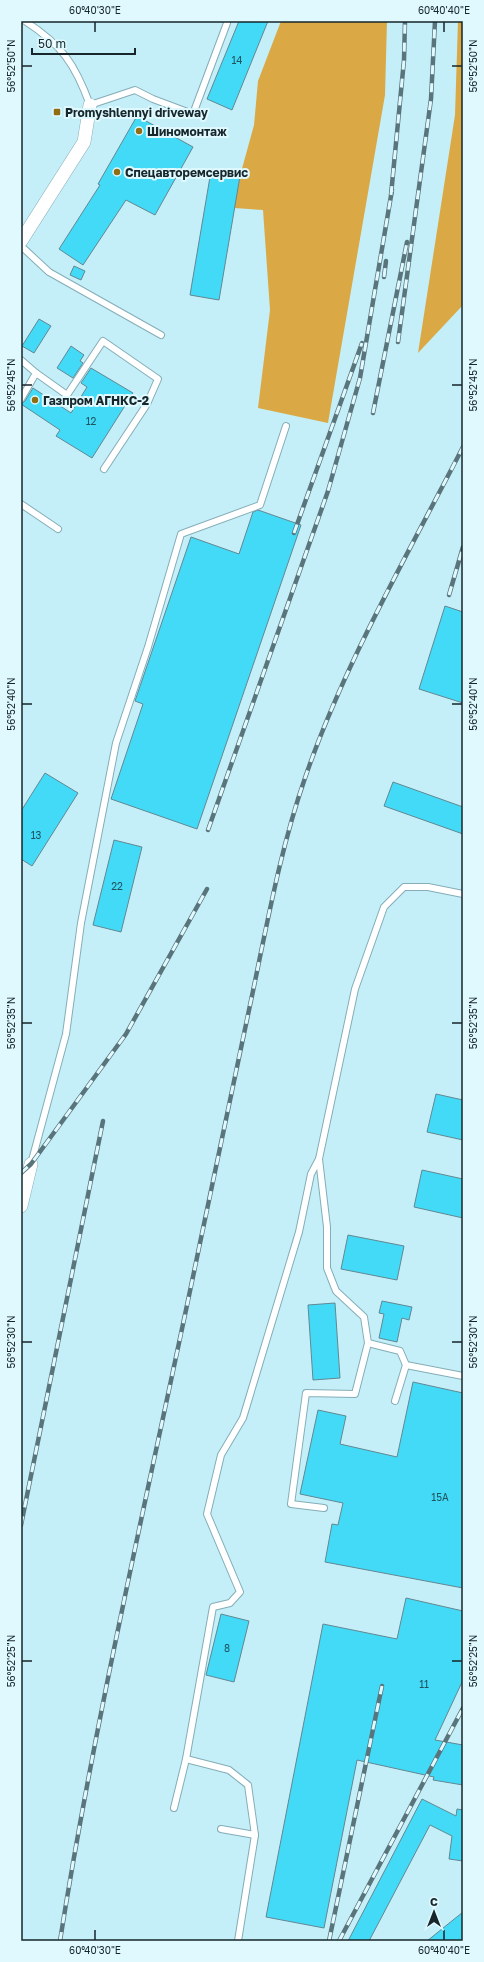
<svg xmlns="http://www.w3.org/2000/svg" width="484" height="1962" font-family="'Golos Text',sans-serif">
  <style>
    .forest { fill: #daa945 }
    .building { fill: #43daf8; stroke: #618892 }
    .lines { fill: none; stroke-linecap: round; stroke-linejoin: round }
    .lane-casing { stroke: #84adb7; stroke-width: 8 }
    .street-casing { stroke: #84adb7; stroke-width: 14 }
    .lane { stroke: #fff; stroke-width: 6 }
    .street { stroke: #fff; stroke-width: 13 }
    .rail-casing { stroke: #5a747b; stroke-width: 4.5 }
    .rail { stroke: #dff9ff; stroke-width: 3; stroke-dasharray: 9; stroke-linecap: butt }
    .ticks { fill: none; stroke: #16262a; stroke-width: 1.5 }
    .poi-dot { fill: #926c13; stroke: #dff9ff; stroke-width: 1.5 }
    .labels { text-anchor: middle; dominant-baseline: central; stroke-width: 4; stroke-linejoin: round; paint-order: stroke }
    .number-label { font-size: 10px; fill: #21535e }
    .poi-label { font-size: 12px; font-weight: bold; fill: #16262a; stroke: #dff9ff; text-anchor: start }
    .neatline { fill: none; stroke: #16262a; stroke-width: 1.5 }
    .ticks-label { font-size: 10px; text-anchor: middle; fill: #16262a }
  </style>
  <rect width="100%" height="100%" fill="#c4eff9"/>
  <g class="forest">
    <path d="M281 21H387L385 95 328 423 258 408 270 310 263 210 234 208 240 176 254 125 258 81Z"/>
    <path d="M458 21H463V305L418 353 455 115Z"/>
  </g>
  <g class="building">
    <path d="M239 21H268L232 110 207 99Z"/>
    <path d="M137 116 193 147 155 215 126 200 83 265 59 249 100 185 98 184Z"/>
    <path d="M211 171 240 176 219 300 190 295Z"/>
    <path d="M74 266 85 271 81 280 70 275Z"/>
    <path d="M39 319 51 326 34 353 22 346Z"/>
    <path d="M71 346 84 355 80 361 83 363 73 378 57 368Z"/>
    <path d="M91 368 133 393 92 458 56 436 60 430 21 404 25 401 33 388 71 413 87 387 81 383Z"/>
    <path d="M258 510 301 525 197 829 111 799 143 704 135 701 191 537 239 554 253 512Z"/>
    <path d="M445 606 463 612V703L419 689Z"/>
    <path d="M45 773 78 793 32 866 21 859V811Z"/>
    <path d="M393 782 463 807V834L384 806Z"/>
    <path d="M114 840 142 847 121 932 93 925Z"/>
    <path d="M436 1094 463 1100V1140L427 1132Z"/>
    <path d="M422 1170 463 1179V1218L414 1207Z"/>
    <path d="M348 1235 404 1246 397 1280 341 1269Z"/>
    <path d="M382 1301 412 1307 409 1320 402 1318 397 1342 379 1338 384 1314 379 1313Z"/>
    <path d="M335 1303 340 1378 313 1380 308 1305Z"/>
    <path d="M413 1382 463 1393V1588L325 1562 332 1524 338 1525 343 1503 300 1494 318 1410 346 1416 340 1444 397 1457Z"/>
    <path d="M406 1598 463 1611V1680L435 1740 463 1745V1785L433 1780 434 1777 357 1760 324 1928 266 1917 323 1624 397 1639Z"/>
    <path d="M221 1614 249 1621 234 1682 206 1675Z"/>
    <path d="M422 1799 456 1816 457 1809 463 1810V1861L449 1859 452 1836 430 1825 369 1941H348Z"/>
    <path d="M463 1912V1941H427Z"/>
  </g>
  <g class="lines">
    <defs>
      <g id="lane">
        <path d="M25 21C62 45 75 64 90 105L135 90 153 99 193 114 227 23"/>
        <path d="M21 246 49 272 161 335"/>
        <path d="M21 360 36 373 21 399"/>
        <path d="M36 373 67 395 103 341 158 379 147 404 104 469"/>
        <path d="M21 504 58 529"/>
        <path d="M319 1159 327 1227V1268L336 1291 364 1317 368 1343 355 1394 306 1393 291 1504 324 1508"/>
        <path d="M31 1164 66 1034 81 923 116 743 148 647 181 534 260 505 286 426"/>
        <path d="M368 1343 400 1351 406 1365 463 1376"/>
        <path d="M395 1401 406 1365"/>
        <path d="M186 1759 229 1770 248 1785 255 1835 238 1941"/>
        <path d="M174 1808 186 1759 213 1607 230 1603 240 1592 207 1514 221 1455 243 1418 299 1232 311 1174 319 1159 355 989 384 907 404 887H428L463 894"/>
        <path d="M221 1829 255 1835"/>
      </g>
      <g id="street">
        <path d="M21 241 84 142 90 105"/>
        <path d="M21 1206 31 1164"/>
      </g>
    </defs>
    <use href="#lane" class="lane-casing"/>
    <use href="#street" class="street-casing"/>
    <use href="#lane" class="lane"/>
    <use href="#street" class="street"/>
    <defs>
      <g id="rail">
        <path d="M391 195 404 60 405 21"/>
        <path d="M384 277 386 261"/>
        <path d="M398 342 431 99 435 21"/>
        <path d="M373 413 407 242"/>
        <path d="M294 533 362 343"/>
        <path d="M449 595 463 547"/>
        <path d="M208 830 328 491 360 378 392 190"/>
        <path d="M21 1173 31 1164 126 1034 207 889"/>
        <path d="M21 1525 103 1121"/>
        <path d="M60 1941C97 1707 152 1476 200 1243 218 1159 235 1075 253 991 268 919 281 847 305 778 344 664 408 554 463 447"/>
        <path d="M329 1941 382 1686"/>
        <path d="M339 1941 463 1708"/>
      </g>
    </defs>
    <use href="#rail" class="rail-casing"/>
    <use href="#rail" class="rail"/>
  </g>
  <path class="ticks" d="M95 22V32M444 22V32M22 66H32M452 66H462M22 385H32M452 385H462M22 704H32M452 704H462M22 1023H32M452 1023H462M22 1342H32M452 1342H462M22 1661H32M452 1661H462M95 1930V1940M444 1930V1940"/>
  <g class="poi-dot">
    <rect x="53" y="108" width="8" height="8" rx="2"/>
    <circle cx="139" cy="131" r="4"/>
    <circle cx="117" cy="172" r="4"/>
    <circle cx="35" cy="400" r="4"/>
  </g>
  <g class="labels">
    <g class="number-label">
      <text x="237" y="60">14</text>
      <text x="91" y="421">12</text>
      <text x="36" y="835">13</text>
      <text x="117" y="886">22</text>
      <text x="440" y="1497">15А</text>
      <text x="227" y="1648">8</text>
      <text x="424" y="1684">11</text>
    </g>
    <g class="poi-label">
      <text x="65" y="112">Promyshlennyi driveway</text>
      <text x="147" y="131">Шиномонтаж</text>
      <text x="125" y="172">Спецавторемсервис</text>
      <text x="43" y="400">Газпром АГНКС-2</text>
    </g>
  </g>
  <rect width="484" height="1962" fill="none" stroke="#dff9ff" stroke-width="44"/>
  <g transform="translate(434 1912)" stroke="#dff9ff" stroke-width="3" paint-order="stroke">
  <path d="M0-3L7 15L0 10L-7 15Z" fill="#16262a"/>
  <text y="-6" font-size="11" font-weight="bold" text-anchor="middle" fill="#16262a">С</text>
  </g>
  <path d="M32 48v6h103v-6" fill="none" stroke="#16262a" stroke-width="2"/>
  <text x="38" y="48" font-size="12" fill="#16262a" stroke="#dff9ff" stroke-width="3" paint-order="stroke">50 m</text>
  <rect x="22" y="22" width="440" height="1918" class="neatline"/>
  <g class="ticks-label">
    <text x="95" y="14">60°40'30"E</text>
    <text x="444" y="14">60°40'40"E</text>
    <text transform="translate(11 66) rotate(-90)" y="4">56°52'50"N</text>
    <text transform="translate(473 66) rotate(-90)" y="4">56°52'50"N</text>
    <text transform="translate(11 385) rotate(-90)" y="4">56°52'45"N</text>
    <text transform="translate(473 385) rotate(-90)" y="4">56°52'45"N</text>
    <text transform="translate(11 704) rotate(-90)" y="4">56°52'40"N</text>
    <text transform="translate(473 704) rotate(-90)" y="4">56°52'40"N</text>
    <text transform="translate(11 1023) rotate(-90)" y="4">56°52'35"N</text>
    <text transform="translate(473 1023) rotate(-90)" y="4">56°52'35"N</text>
    <text transform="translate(11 1342) rotate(-90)" y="4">56°52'30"N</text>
    <text transform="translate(473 1342) rotate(-90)" y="4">56°52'30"N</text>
    <text transform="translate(11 1661) rotate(-90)" y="4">56°52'25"N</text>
    <text transform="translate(473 1661) rotate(-90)" y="4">56°52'25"N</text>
    <text x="95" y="1954">60°40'30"E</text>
    <text x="444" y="1954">60°40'40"E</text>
  </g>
</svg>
